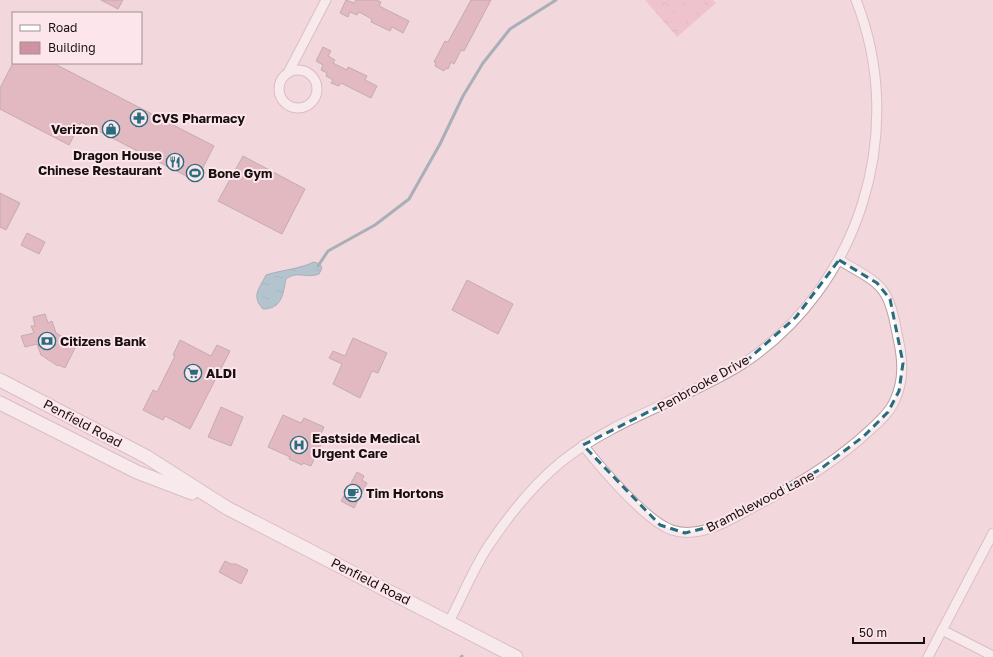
<svg xmlns="http://www.w3.org/2000/svg" width="993" height="657" font-family="'Golos Text',sans-serif">
  <style>
    .park { fill: url(#park-crowns) }
    .garden { fill: #e8acbb }
    .water { fill: url(#water-ripples); stroke: #507e8b }
    .lines { fill: none; stroke-linecap: round; stroke-linejoin: round }
    .stream { stroke: #507e8b; stroke-width: 3 }
    .building { fill: #ce92a1; stroke: #8d757a }
    .minor-casing { stroke: #baa1a6; stroke-width: 11 }
    .secondary-casing { stroke: #baa1a6; stroke-width: 15 }
    .minor { stroke: #fff; stroke-width: 9 }
    .secondary { stroke: #fff; stroke-width: 13 }
    .marked { fill: none; stroke: #286c7d; stroke-width: 3; stroke-dasharray: 8 5; stroke-linejoin: round }
    .labels { text-anchor: middle; dominant-baseline: central; stroke-width: 4; stroke-linejoin: round; paint-order: stroke }
    .poi-label { font-size: 13px; font-weight: bold; fill: #180f11; stroke: #fce6eb; text-anchor: start }
    .street-label { font-size: 13px; fill: #180f11; stroke: #fce6eb }
  </style>
  <defs>
    <pattern id="park-crowns" width="20" height="18" patternUnits="userSpaceOnUse"><rect width="20" height="18" fill="#e8acbb"/><path d="M2 6a3 3 0 1 1 6 0M12 15a3 3 0 1 1 6 0" fill="none" stroke="#c693a0"/></pattern>
    <pattern id="water-ripples" width="26" height="14" patternUnits="userSpaceOnUse"><rect width="26" height="14" fill="#68adbf"/><path d="M2 4q2-2 4 0t4 0M15 11q2-2 4 0t4 0" fill="none" stroke="#558b9a"/></pattern>
  </defs>
  <rect width="100%" height="100%" fill="#f2d7dd"/>
  <path class="park" d="M645 0H713L716 3 677 37Z"/>
  <path class="garden" d="M688 0H701L705 5 680 27 670 16Z"/>
  <path class="water" d="M314 262 320 264 322 268 319 274C307 279 297 270 286 279 283 294 282 309 263 309 251 296 259 289 266 275 282 270 299 269 314 262Z"/>
  <g class="lines">
    <g class="stream">
      <path d="M318 266 328 251 375 225 409 199 440 144 463 96 483 63 510 29 556 0"/>
      <path d="M461 657 462 656"/>
    </g>
  </g>
  <g class="building">
    <path d="M101 0H123L118 9Z"/>
    <path d="M346 0 354 3 356 0H376L381 2 379 6 409 21 403 33 392 27 390 31 371 22 372 19 359 12 357 15 350 12 348 17 340 13Z"/>
    <path d="M471 0H491L464 51 461 50 454 64 451 62 448 69 446 68 444 71 435 66 436 63 434 62 445 41 448 42Z"/>
    <path d="M323 47 331 51 328 56 335 60 333 63 347 70 348 67 367 76 365 80 377 86 371 98 341 83 339 86 331 83 333 80 326 76 327 73 321 70 323 65 316 61Z"/>
    <path d="M13 63H53L214 146 196 181 81 122 69 145 0 109V88Z"/>
    <path d="M243 156 305 189 282 234 218 201Z"/>
    <path d="M0 193 20 203 6 230 0 227Z"/>
    <path d="M27 233 45 242 39 254 21 245Z"/>
    <path d="M467 280 513 304 498 334 452 310Z"/>
    <path d="M45 314 48 323 52 321 56 333 72 342 70 346 75 348 65 368 59 365 58 366 41 355 37 344 25 347 21 336 34 333 31 326H35L33 317Z"/>
    <path d="M353 338 387 353 378 373 372 371 360 398 333 384 342 364 329 358 333 351 345 356Z"/>
    <path d="M180 340 211 356 217 345 230 351 190 429 165 416 163 420 143 410 153 390 157 392 175 356 173 355Z"/>
    <path d="M221 407 243 417 231 446 208 437Z"/>
    <path d="M283 415 301 423 304 418 324 427 320 436 324 438 311 466 303 463 302 465 289 459 290 457 268 447Z"/>
    <path d="M357 472 364 476 362 480 367 483 354 508 341 501Z"/>
    <path d="M225 561 231 564H236L248 570 241 584 219 572Z"/>
  </g>
  <g class="lines">
    <defs>
      <g id="minor">
        <circle cx="298" cy="89" r="19"/>
        <path d="M289 71 326 0"/>
        <path d="M583 445C600 467 647 522 672 530 702 540 734 517 759 504 799 484 837 461 870 430 879 422 890 412 895 400 904 380 903 360 898 338 888 285 884 286 839 260"/>
        <path d="M449 622C462 597 473 569 489 545 509 515 532 486 561 462 614 419 683 401 741 365 860 288 908 131 856 0"/>
        <path d="M942 630 993 656"/>
        <path d="M928 657 993 533"/>
      </g>
      <g id="secondary">
        <path d="M0 380 147 457 227 508 516 657"/>
        <path d="M0 403 137 472 192 493"/>
      </g>
    </defs>
    <use href="#minor" class="minor-casing"/>
    <use href="#secondary" class="secondary-casing"/>
    <use href="#minor" class="minor"/>
    <use href="#secondary" class="secondary"/>
  </g>
  <path d="M0 0H993V657H0ZM839 260 877 283 890 299 903 363 899 391 888 412 864 436 819 470 717 525 685 533 660 525 583 445 743 364 796 317Z" fill="#f2d7dd" fill-opacity=".55" fill-rule="evenodd"/>
  <path class="marked" d="M839 260 877 283 890 299 903 363 899 391 888 412 864 436 819 470 717 525 685 533 660 525 583 445 743 364 796 317Z"/>
  <defs>
    <symbol id="pharmacy-ring" viewBox="-11 -11 22 22"><circle r="9.5" fill="#fce6eb" stroke="#286c7d" stroke-width="1.5"/><path d="M-2-6h4v4h4v4h-4v4h-4v-4h-4v-4h4Z" fill="#286c7d"/></symbol>
    <symbol id="shop-ring" viewBox="-11 -11 22 22"><circle r="9.5" fill="#fce6eb" stroke="#286c7d" stroke-width="1.5"/><path d="M-5-2.5h2.3a2.7 3.5 0 0 1 5.4 0H5L5.5 6h-11ZM-1.5-2.5h3a1.5 2.3 0 0 0-3 0Z" fill="#286c7d"/></symbol>
    <symbol id="restaurant-ring" viewBox="-11 -11 22 22"><circle r="9.5" fill="#fce6eb" stroke="#286c7d" stroke-width="1.5"/><path d="M-5-6h1v4h1v-4h1v4h1v-4h1v5L-1.5 .5V6h-2V.5L-5-1ZM5-6V6H3V1.5H1.5Q1.5-4 5-6Z" fill="#286c7d"/></symbol>
    <symbol id="stadium-ring" viewBox="-11 -11 22 22"><circle r="9.5" fill="#fce6eb" stroke="#286c7d" stroke-width="1.5"/><path d="M0-5a6.5 5 0 1 0 0 10a6.5 5 0 1 0 0-10ZM-3.5-1.8h7v3.6h-7Z" fill="#286c7d"/></symbol>
    <symbol id="bank-ring" viewBox="-11 -11 22 22"><circle r="9.5" fill="#fce6eb" stroke="#286c7d" stroke-width="1.5"/><path d="M-6-4H6V4H-6ZM0-2.3a2.3 2.3 0 1 0 0 4.6a2.3 2.3 0 1 0 0-4.6Z" fill="#286c7d"/></symbol>
    <symbol id="supermarket-ring" viewBox="-11 -11 22 22"><circle r="9.5" fill="#fce6eb" stroke="#286c7d" stroke-width="1.5"/><path d="M-6-5.5h2.5l.6 2H6L4.5 2H-2.5L-4.4-4H-6ZM-1.5 3.2a1.3 1.3 0 1 0 .1 0ZM3 3.2a1.3 1.3 0 1 0 .1 0Z" fill="#286c7d"/></symbol>
    <symbol id="hospital-ring" viewBox="-11 -11 22 22"><circle r="9.5" fill="#fce6eb" stroke="#286c7d" stroke-width="1.5"/><path d="M-5-5h3v3.5h4V-5h3V5h-3V1.5h-4V5h-3Z" fill="#286c7d"/></symbol>
    <symbol id="cafe-ring" viewBox="-11 -11 22 22"><circle r="9.5" fill="#fce6eb" stroke="#286c7d" stroke-width="1.5"/><path d="M-5.5-4.5H6V0H3Q3 3.5 0 3.5H-2.5Q-5.5 3.5-5.5 0ZM3-3.2v2h1.7v-2ZM-6 4.5H4V6H-6Z" fill="#286c7d"/></symbol>
  </defs>
  <g fill-rule="evenodd">
    <use href="#pharmacy-ring" x="129" y="108" width="20" height="20"/>
    <use href="#shop-ring" x="101" y="119" width="20" height="20"/>
    <use href="#restaurant-ring" x="165" y="152" width="20" height="20"/>
    <use href="#stadium-ring" x="185" y="163" width="20" height="20"/>
    <use href="#bank-ring" x="37" y="331" width="20" height="20"/>
    <use href="#supermarket-ring" x="183" y="363" width="20" height="20"/>
    <use href="#hospital-ring" x="289" y="435" width="20" height="20"/>
    <use href="#cafe-ring" x="343" y="483" width="20" height="20"/>
  </g>
  <g class="labels">
    <g class="poi-label">
      <text x="152" y="118">CVS Pharmacy</text>
      <text x="98" y="129" text-anchor="end">Verizon</text>
      <text x="162" y="155" text-anchor="end">Dragon House<tspan x="162" dy="15">Chinese Restaurant</tspan></text>
      <text x="208" y="173">Bone Gym</text>
      <text x="60" y="341">Citizens Bank</text>
      <text x="206" y="373">ALDI</text>
      <text x="312" y="438">Eastside Medical<tspan x="312" dy="15">Urgent Care</tspan></text>
      <text x="366" y="493">Tim Hortons</text>
    </g>
    <g class="street-label">
      <text transform="translate(703 383) rotate(-29)">Penbrooke Drive</text>
      <text transform="translate(83 423) rotate(28)">Penfield Road</text>
      <text transform="translate(760 501) rotate(-27)">Bramblewood Lane</text>
      <text transform="translate(371 581) rotate(27)">Penfield Road</text>
    </g>
  </g>
  <rect x="12" y="12" width="130" height="52" fill="#fce6eb" stroke="#a19094"/>
  <rect x="20" y="25" width="20" height="6" fill="#ffffff" stroke="#a19094"/>
  <text x="48" y="32" font-size="12" fill="#180f11">Road</text>
  <rect x="20" y="42" width="20" height="12" fill="#ce92a1" stroke="#a19094"/>
  <text x="48" y="52" font-size="12" fill="#180f11">Building</text>
  <path d="M853 637v6h71v-6" fill="none" stroke="#180f11" stroke-width="2"/>
  <text x="859" y="637" font-size="12" fill="#180f11" stroke="#fce6eb" stroke-width="3" paint-order="stroke">50 m</text>
</svg>
